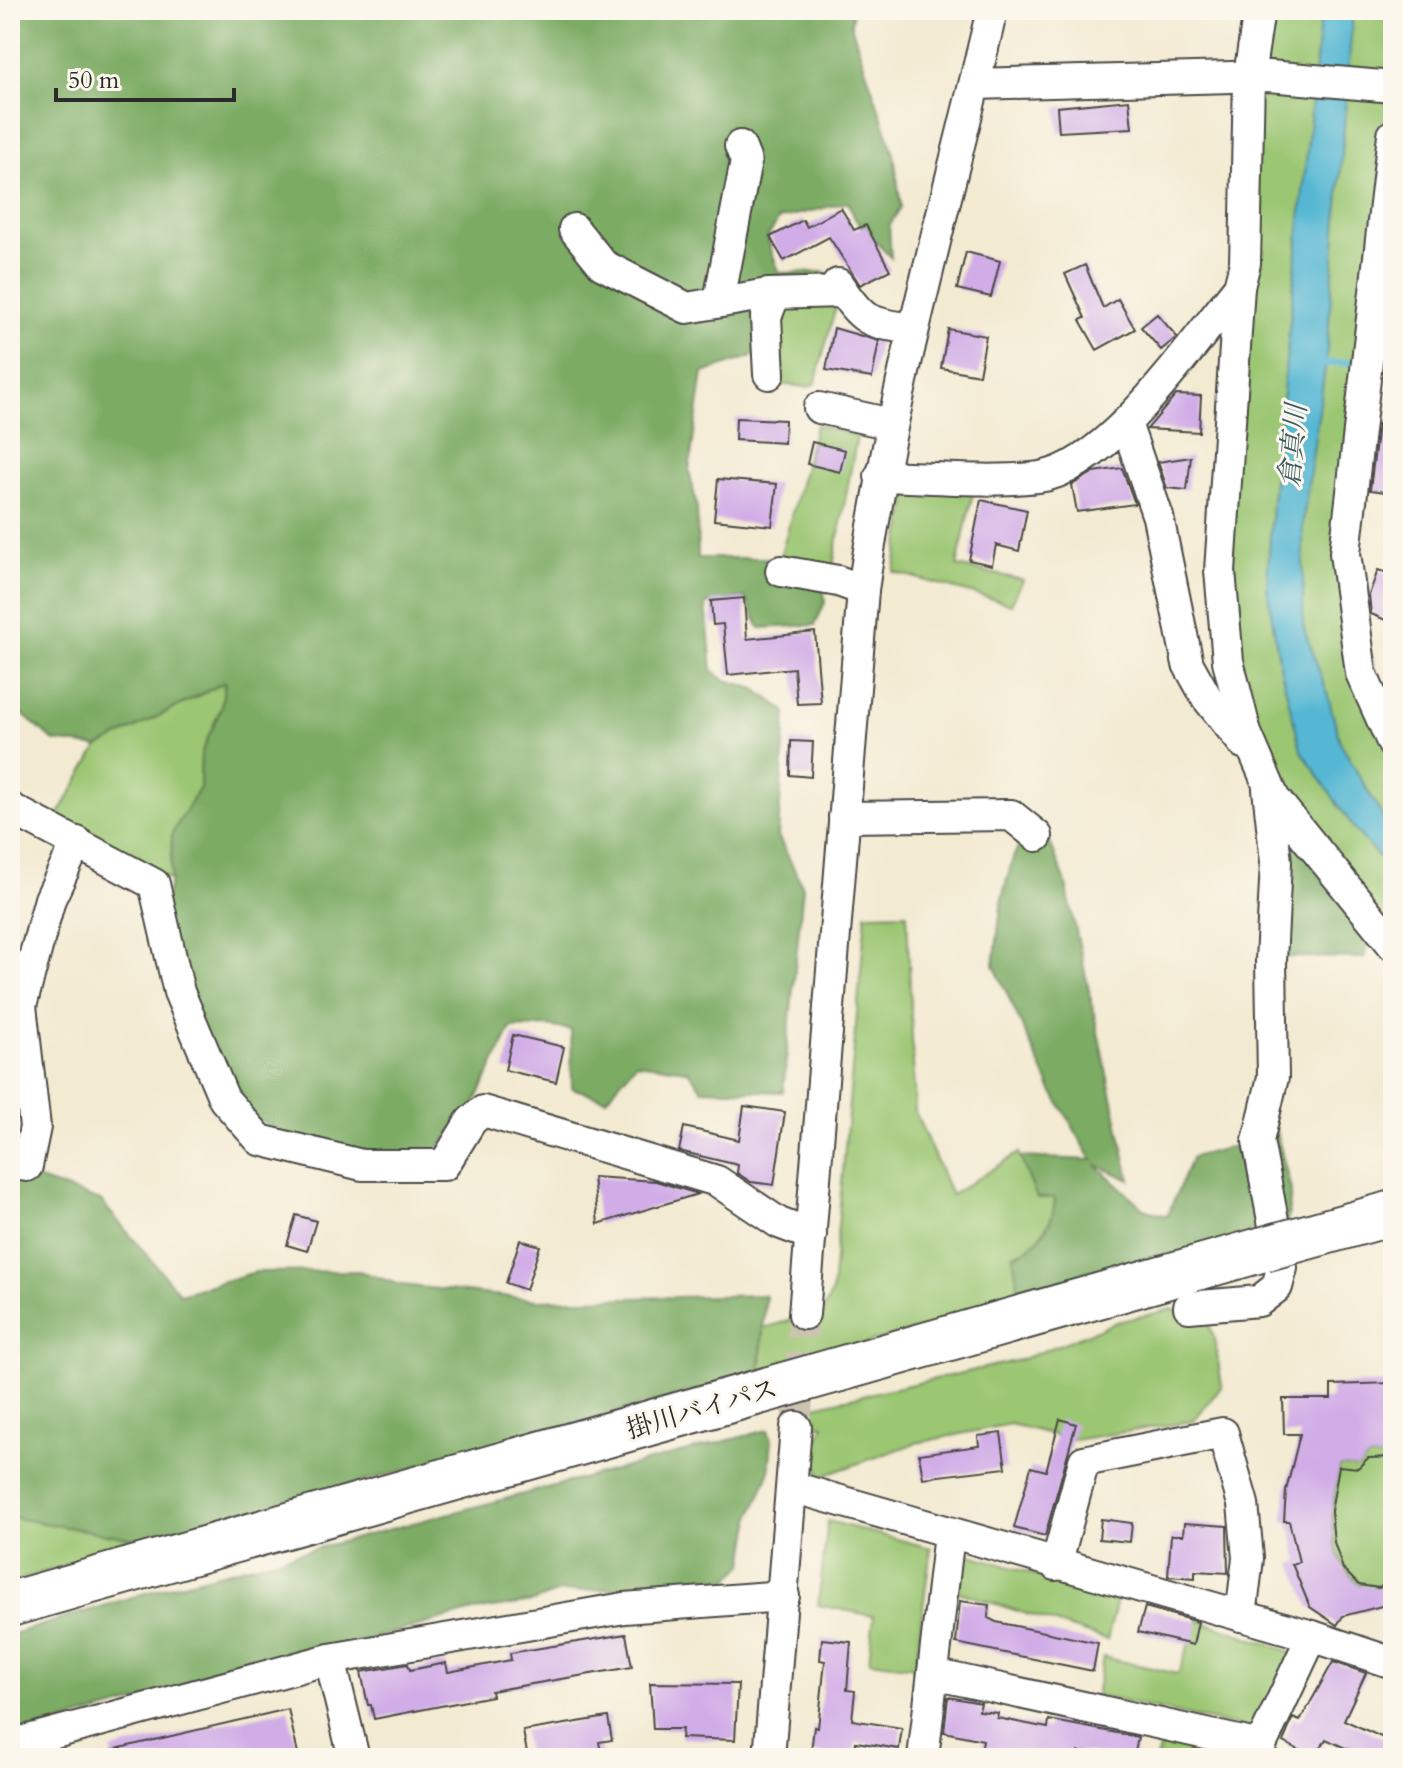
<svg xmlns="http://www.w3.org/2000/svg" width="1403" height="1768" font-family="Cardo,'Noto Serif JP',serif">
  <style>
    .green { fill: #9bc672; stroke: #63784e; stroke-width: 2 }
    .forest { fill: #7cab64; stroke: #546b48; stroke-width: 2 }
    .water { fill: #54b7d3; stroke: #40717f; stroke-width: 2 }
    .lines { fill: none; stroke-linecap: round; stroke-linejoin: round }
    .stream { stroke: #54b7d3; stroke-width: 7 }
    .building { fill: #d1ade7 }
    .minor-tunnel { stroke: #cbc4b1; stroke-width: 30; stroke-dasharray: 30 15; stroke-linecap: butt }
    .minor-casing { stroke: #494844; stroke-width: 34 }
    .highway-casing { stroke: #494844; stroke-width: 48 }
    .minor { stroke: #fff; stroke-width: 30 }
    .highway { stroke: #fff; stroke-width: 44 }
    .highway-bridge-casing { stroke: #494844; stroke-width: 48; stroke-linecap: butt }
    .highway-bridge { stroke: #fff; stroke-width: 44 }
    .labels { text-anchor: middle; dominant-baseline: central; stroke-width: 6; stroke-linejoin: round; paint-order: stroke }
    .street-label { font-size: 26px; fill: #2b2b2b; stroke: #fbf7ec }
    .water-label { font-size: 28px; font-style: italic; fill: #395c66; stroke: #fbf7ec }
  </style>
  <rect width="100%" height="100%" fill="#fbf7ec"/>
  <filter id="ink" filterUnits="userSpaceOnUse"><feTurbulence type="fractalNoise" baseFrequency=".0125" numOctaves="2"/><feDisplacementMap in="SourceGraphic" scale="16" xChannelSelector="R" yChannelSelector="G"/><feConvolveMatrix kernelMatrix="1 2 1 2 8 2 1 2 1" color-interpolation-filters="sRGB"/></filter>
  <filter id="wash" filterUnits="userSpaceOnUse"><feTurbulence type="fractalNoise" baseFrequency=".006" numOctaves="4" result="noise"/><feDisplacementMap in="SourceGraphic" scale="32" xChannelSelector="R" yChannelSelector="G"/><feGaussianBlur stdDeviation="1.8" result="paint"/><feColorMatrix in="noise" values="0 0 0 0 0 0 0 0 0 0 0 0 0 0 0 0 0 1.4 0 .05"/><feComposite in="paint" operator="in"/></filter>
  <g filter="url(#wash)">
    <rect width="100%" height="100%" fill="#f3ead2"/>
    <g class="green">
      <path d="M1276 10H1393V135L1345 553 1393 742V928L1274 798 1233 684 1232 386 1259 91Z"/>
      <path d="M838 299 815 384 807 387 777 384 780 308Z"/>
      <path d="M816 425 857 436 832 571 780 558Z"/>
      <path d="M910 485 974 488 957 566 1023 580 1011 604 894 572Z"/>
      <path d="M225 682 221 708 201 754 200 788 172 833 171 880 50 829 98 747Z"/>
      <path d="M907 913 915 1112 951 1195 1019 1153 1037 1198H1055L1054 1214 1033 1248 1013 1254 1021 1300 761 1373 763 1328 823 1311 832 1292 866 914Z"/>
      <path d="M1172 1309 1208 1322 1214 1337 1222 1386 1193 1421 1074 1440 1010 1424 916 1443 820 1477 813 1450 824 1425 799 1421 801 1409 1020 1360 1117 1322Z"/>
      <path d="M1393 1457V1589L1363 1588C1325 1558 1330 1513 1338 1469L1341 1466 1358 1468 1368 1458Z"/>
      <path d="M10 1517 147 1541 10 1583Z"/>
      <path d="M828 1521 931 1548 915 1667 869 1661 874 1616 818 1605Z"/>
      <path d="M965 1553 1117 1600 1107 1640 956 1591Z"/>
      <path d="M1198 1620 1295 1653 1252 1729 1096 1696 1103 1657 1178 1674Z"/>
      <path d="M1163 1739 1242 1757 1157 1758Z"/>
    </g>
    <g class="forest">
      <path d="M10 10H853L851 25 894 154 901 207 889 226 891 258 855 219 848 202 779 219 767 238 779 273 822 272 833 277 776 300 764 352 703 373 689 470 697 506 698 558H775L822 571 825 602 815 625 760 628 745 597 706 604 712 670 723 679 755 689 786 712 778 836 803 887 783 1092 702 1089 687 1070 636 1063 606 1099 572 1088 571 1030 548 1026 511 1028 474 1105 424 1165 313 1152 224 1099 162 910 171 880 172 833 200 788 201 754 221 708 225 682 98 747 54 741 10 704Z"/>
      <path d="M1277 815 1371 931 1364 958 1284 957Z"/>
      <path d="M1029 822 1047 835 1065 880 1130 1180 1095 1164 1144 1209 1167 1216 1192 1157 1247 1143 1274 1122 1291 1190 1288 1219 1250 1236 1021 1300 1013 1257C1037 1246 1054 1226 1055 1198H1037L1020 1157 1092 1160 1051 1089 994 965 1002 898 1013 858Z"/>
      <path d="M10 1170 101 1201 180 1294 255 1272 359 1271 401 1285 538 1300 766 1295 759 1373 147 1541 10 1517Z"/>
      <path d="M768 1430 772 1439 769 1473 752 1514 744 1565 724 1583 559 1592 532 1602 473 1611 10 1736V1635L142 1594Z"/>
    </g>
    <path class="water" d="M1321 10H1353L1326 362 1303 520V626L1327 692 1340 742 1393 835V873L1356 831 1301 750 1280 666 1267 588 1272 502Z"/>
    <g class="lines">
      <g class="stream">
        <path d="M1380 362 1393 359"/>
        <path d="M1319 364 1353 362"/>
      </g>
    </g>
    <g id="blocks">
      <g class="building">
        <path d="M1129 100 1132 128 1059 132 1057 107Z"/>
        <path d="M841 208 854 230 866 225 890 270 860 285 829 237 784 261 770 237 803 220 807 227Z"/>
        <path d="M966 252 1000 261 991 297 957 289Z"/>
        <path d="M1085 265 1103 308 1118 299 1135 329 1097 350 1080 320 1085 318 1065 274Z"/>
        <path d="M1157 314 1177 337 1161 350 1141 327Z"/>
        <path d="M834 328 879 341 872 378 826 370Z"/>
        <path d="M948 329 986 336 979 375 941 368Z"/>
        <path d="M1176 395 1201 396 1199 432 1147 429Z"/>
        <path d="M736 418 785 420 784 443 735 440Z"/>
        <path d="M1378 424 1393 426V493L1370 490Z"/>
        <path d="M812 442 845 450 840 472 807 464Z"/>
        <path d="M1191 457 1187 490 1167 488 1158 462Z"/>
        <path d="M1122 468 1135 504 1077 512 1072 485 1094 472Z"/>
        <path d="M718 479 777 484 772 526 714 520Z"/>
        <path d="M981 500 1027 510 1019 551 996 545 992 565 969 560Z"/>
        <path d="M1378 570 1393 575V623L1371 614 1369 595Z"/>
        <path d="M744 598 747 639 815 632 821 703 797 704 794 668 728 675 723 624 713 625 711 601Z"/>
        <path d="M791 741 813 742 811 777 790 775Z"/>
        <path d="M513 1035 564 1047 556 1082 505 1070Z"/>
        <path d="M744 1106 785 1112 774 1185 751 1182 737 1173 738 1165 679 1151 684 1127 739 1140Z"/>
        <path d="M593 1177 656 1181 698 1194 598 1224Z"/>
        <path d="M296 1215 316 1221 307 1251 287 1245Z"/>
        <path d="M520 1240 540 1246 526 1290 506 1283Z"/>
        <path d="M1393 1383V1457L1368 1458 1358 1468 1339 1466 1331 1511 1334 1542 1343 1569 1359 1585 1379 1588 1393 1578V1603L1343 1616 1337 1625 1310 1607 1292 1564 1299 1562 1289 1521H1284L1286 1491 1300 1434H1284L1283 1399H1331V1385Z"/>
        <path d="M1060 1419 1076 1424 1045 1536 1014 1528 1031 1467 1046 1471Z"/>
        <path d="M1001 1433 1006 1468 923 1478 919 1454 979 1446 978 1436Z"/>
        <path d="M1101 1519 1132 1523 1130 1542 1099 1539Z"/>
        <path d="M1184 1523 1227 1526 1228 1573 1195 1571V1578L1168 1576 1171 1535H1183Z"/>
        <path d="M960 1601 989 1605 988 1618 996 1622 1098 1643 1093 1671 956 1643Z"/>
        <path d="M1145 1607 1198 1622 1193 1645 1138 1632Z"/>
        <path d="M626 1634 632 1667 491 1691 492 1696 374 1719 371 1705H368L361 1672 408 1664 410 1670 446 1663 448 1672 511 1660 510 1653Z"/>
        <path d="M822 1639 851 1642 847 1690 855 1691 852 1720 902 1728 899 1749 856 1742 854 1758 811 1752 814 1727 818 1728 825 1661 820 1660Z"/>
        <path d="M1333 1662 1366 1673 1344 1720 1390 1741 1382 1758H1367L1326 1739 1315 1758 1283 1742 1293 1718 1300 1721Z"/>
        <path d="M650 1683 738 1684 735 1740 681 1738 682 1729H653Z"/>
        <path d="M948 1697 981 1703 979 1711 998 1713 997 1718 1048 1728 1049 1720 1138 1737 1134 1758 1079 1752 1078 1758H980L983 1740 944 1732Z"/>
        <path d="M288 1709 299 1758H226V1752L200 1758H112L111 1750Z"/>
        <path d="M608 1717 612 1740 599 1742 602 1758H528L523 1731Z"/>
      </g>
    </g>
  </g>
  <g filter="url(#ink)">
    <use href="#blocks" fill-opacity="0" stroke="#494844" stroke-width="2"/>
    <g class="lines">
      <path class="minor-tunnel" d="M796 1427 804 1314"/>
      <defs>
        <g id="minor">
          <path d="M975 84 1269 76 1393 87"/>
          <path d="M1393 135 1345 553 1361 673 1393 744"/>
          <path d="M574 229 603 265 687 308 768 294 843 292"/>
          <path d="M838 284C864 323 867 322 913 329"/>
          <path d="M1239 287 1220 571 1228 661 1246 733 1274 798 1393 945"/>
          <path d="M719 301 746 161 740 146"/>
          <path d="M769 374 766 317 775 294"/>
          <path d="M819 408 891 424"/>
          <path d="M1126 423 1158 517 1188 664 1207 698 1243 743"/>
          <path d="M880 476C927 477 993 483 1039 477 1109 468 1194 341 1239 287L1245 263 1249 76 1259 10"/>
          <path d="M781 571 838 581 863 590"/>
          <path d="M10 808 154 884 179 992 224 1099 260 1140 362 1165H444L471 1121 483 1111 717 1181 779 1223 811 1235"/>
          <path d="M844 817 1011 815 1037 836"/>
          <path d="M10 1163 27 1166 35 1127 21 1006 50 899 77 842"/>
          <path d="M1189 1307 1259 1301 1277 1287 1282 1268 1258 1141 1273 1077 1271 961 1276 862 1268 789"/>
          <path d="M804 1314 863 590C891 393 947 203 992 10"/>
          <path d="M792 1487 1312 1636 1393 1663"/>
          <path d="M1056 1565 1084 1461 1223 1433 1243 1504 1248 1558 1241 1616"/>
          <path d="M330 1659 354 1758"/>
          <path d="M933 1674 1261 1746"/>
          <path d="M10 1745 330 1659 624 1608 784 1596"/>
          <path d="M769 1758 796 1427"/>
          <path d="M923 1758 949 1534"/>
          <path d="M1255 1758 1312 1636"/>
        </g>
        <path id="highway" d="M10 1604 1264 1249"/>
      </defs>
      <use href="#minor" class="minor-casing"/>
      <use href="#highway" class="highway-casing"/>
      <use href="#minor" class="minor"/>
      <use href="#highway" class="highway"/>
      <defs>
        <path id="highway-bridge" d="M1264 1249 1393 1213"/>
      </defs>
      <use href="#highway-bridge" class="highway-bridge-casing"/>
      <use href="#highway-bridge" class="highway-bridge"/>
    </g>
  </g>
  <g class="labels">
    <g class="street-label">
      <text transform="translate(702 1409) rotate(-16)">掛川バイパス</text>
    </g>
    <g class="water-label">
      <text transform="translate(1293 446) rotate(-85)">倉真川</text>
    </g>
  </g>
  <rect width="1403" height="1768" fill="none" stroke="#fbf7ec" stroke-width="40"/>
  <path d="M56 88v12h178v-12" fill="none" stroke="#2b2b2b" stroke-width="4"/>
  <text x="68" y="88" font-size="24" fill="#2b2b2b" stroke="#fbf7ec" stroke-width="6" paint-order="stroke">50 m</text>
</svg>
